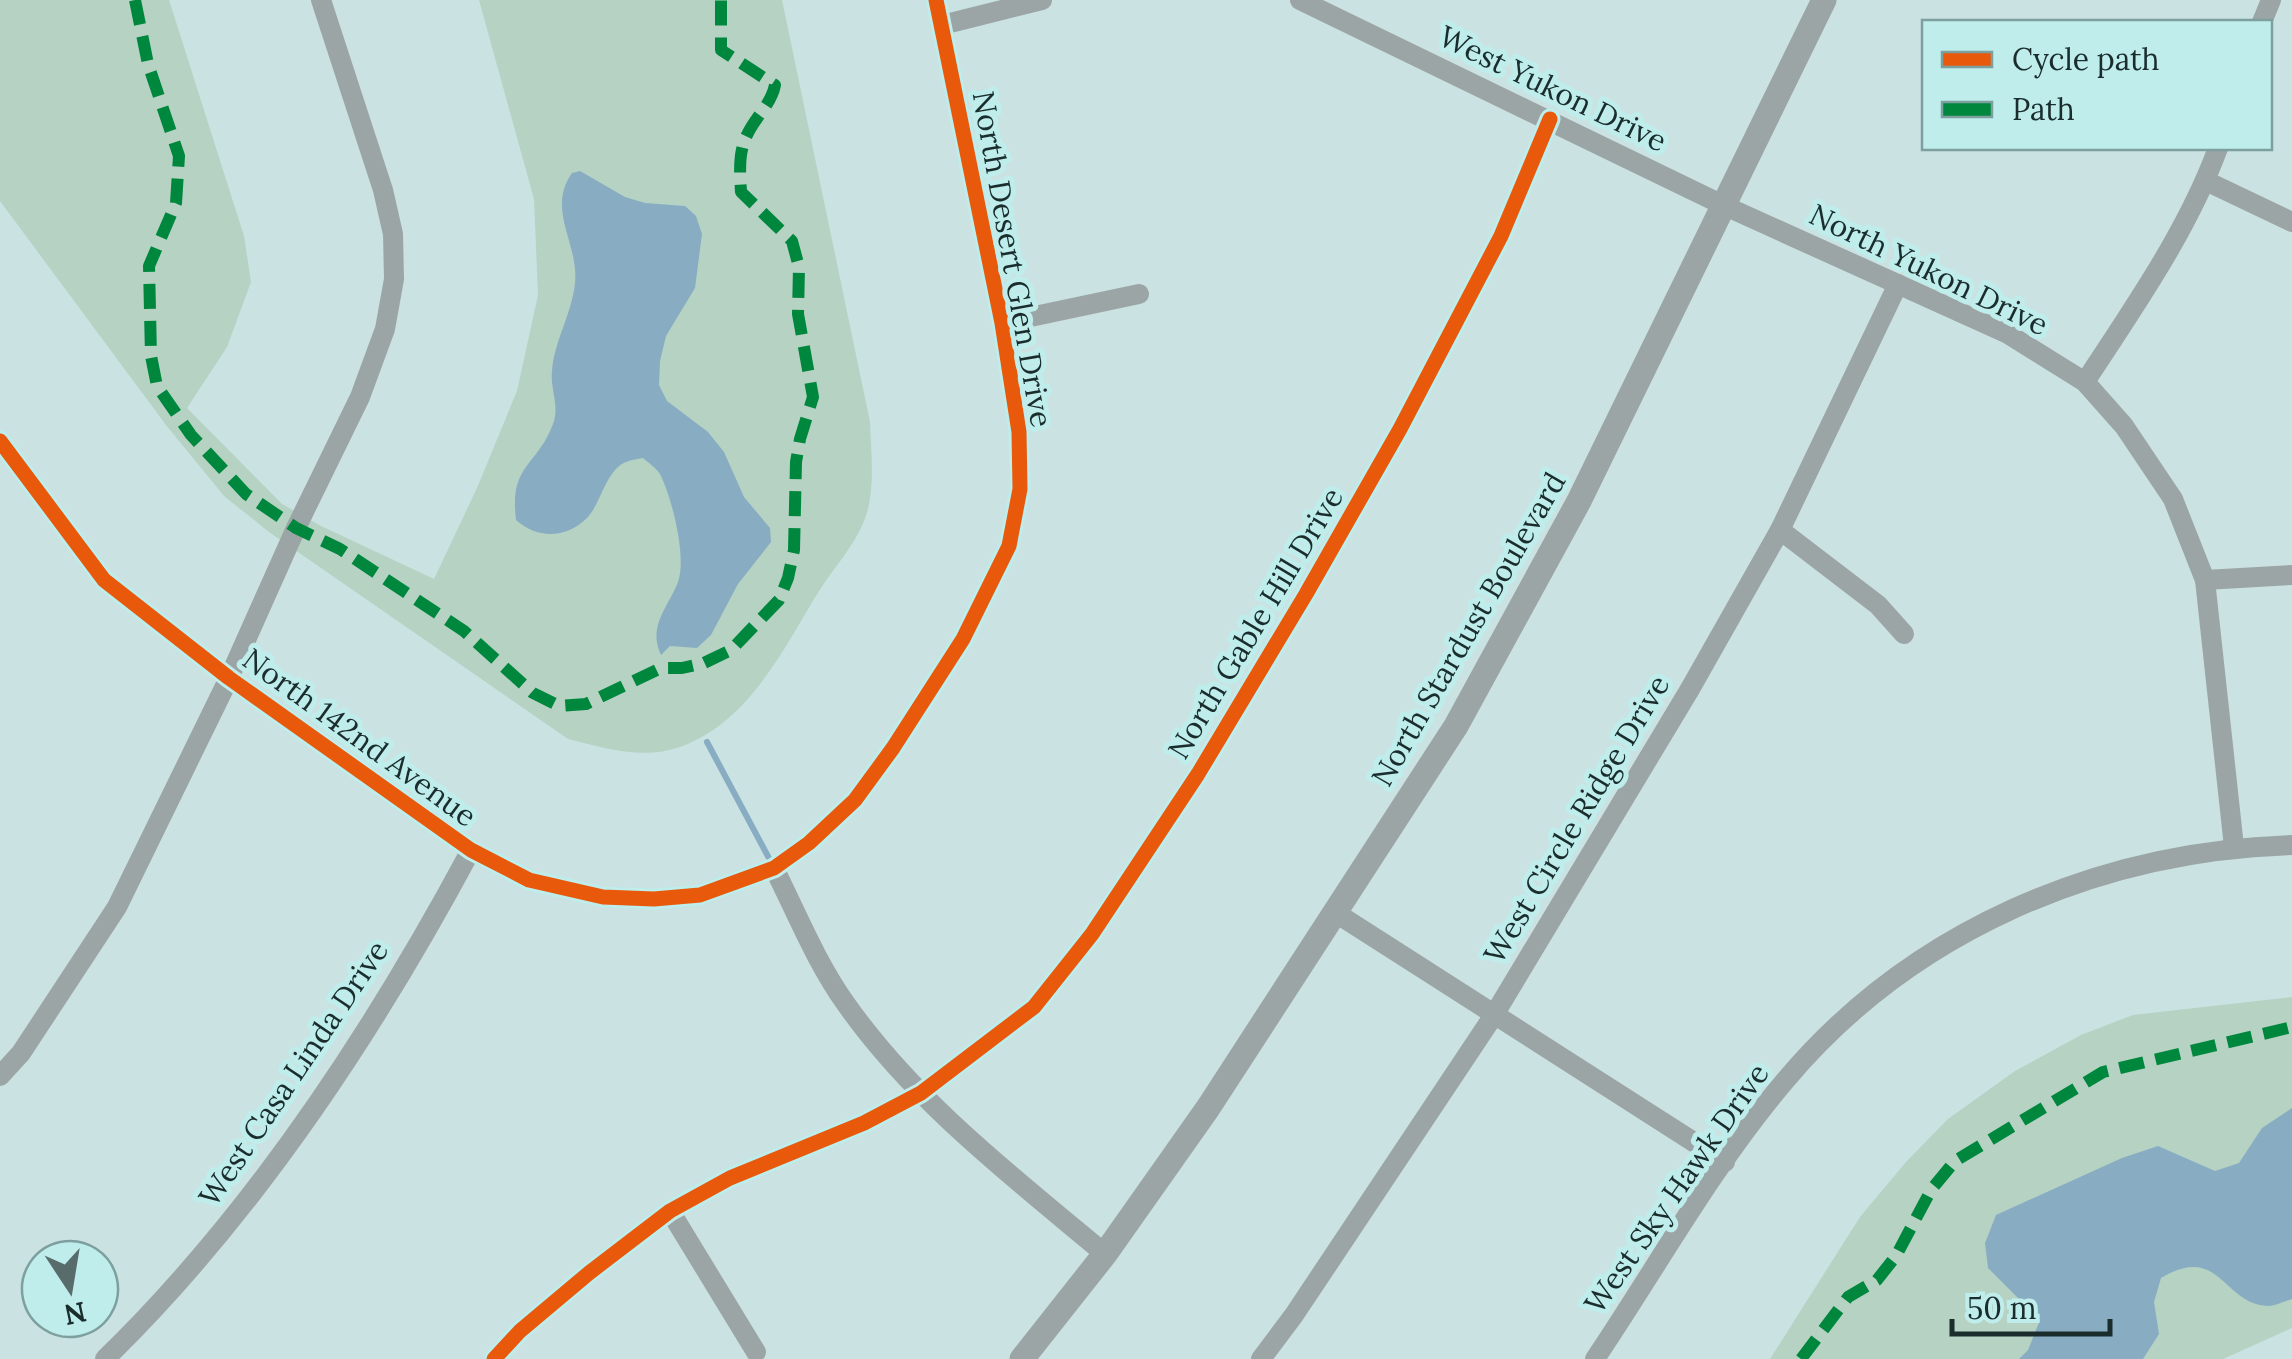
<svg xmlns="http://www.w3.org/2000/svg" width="2292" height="1359" font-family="Lora,serif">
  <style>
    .green { fill: #b5d2c3 }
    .water { fill: #88adc3 }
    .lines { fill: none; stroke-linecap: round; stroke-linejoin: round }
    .stream { stroke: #88adc3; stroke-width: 6 }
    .minor { stroke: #9ca5a6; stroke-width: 20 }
    .tertiary { stroke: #9ca5a6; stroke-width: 25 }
    .quiet { stroke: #00873e; stroke-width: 12; stroke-dasharray: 25 12; stroke-linecap: butt }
    .cycleway-casing { stroke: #bfedec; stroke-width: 21 }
    .cycleway { stroke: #e8590c; stroke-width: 15 }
    .labels { text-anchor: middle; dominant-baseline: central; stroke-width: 10; stroke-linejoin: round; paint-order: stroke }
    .street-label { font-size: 30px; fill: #1a2c2c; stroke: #bfedec }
  </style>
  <rect width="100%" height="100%" fill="#cae2e2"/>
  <g class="green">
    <path d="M0 0H169L244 236 251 282 227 347 187 408 282 504 321 526 434 579 477 488 517 391 538 295 534 199 479 0H782L870 422C871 453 876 492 864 521 854 546 833 569 819 591 782 651 750 721 680 747 643 760 604 748 568 739L269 532 224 496 166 425 0 201Z"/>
    <path d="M2292 997V1328L2223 1359H1770L1860 1217 1906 1162 1948 1119 2015 1071 2081 1035 2133 1015Z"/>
  </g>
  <g class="water">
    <path d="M580 171 625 197 645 203 685 206 696 216 702 234 695 288 666 336 660 361 659 385 667 401 708 432 724 452 744 497 770 528 771 542 738 584 711 635 697 648 670 646 661 655C647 626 669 606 678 582 687 557 672 498 660 474 656 468 649 463 643 458 631 460 623 461 615 470 603 484 599 505 587 518 566 539 537 539 516 520 509 464 537 467 553 424 560 406 550 389 552 371 554 341 572 314 575 283 579 243 546 210 572 173Z"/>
    <path d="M2292 1108V1299C2285 1301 2275 1306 2269 1306 2222 1305 2221 1242 2161 1278L2154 1302 2159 1334 2143 1359H2019L2028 1350 2040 1320 1988 1268 1985 1243 1996 1215 2122 1158 2158 1146 2215 1171 2239 1163 2262 1128Z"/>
  </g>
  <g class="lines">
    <path class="stream" d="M707 742 771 862"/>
    <g class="minor">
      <path d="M1300 0 1725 206 2008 334 2085 382 2124 426 2173 499 2205 580 2234 847"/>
      <path d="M2262 22 2271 0"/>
      <path d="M942 25 1042 0"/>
      <path d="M2206 181 2292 222"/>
      <path d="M1002 323 1139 294"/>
      <path d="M2085 382C2134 307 2187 232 2218 148"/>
      <path d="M0 441 104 580 229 678 471 850 529 880 603 897 654 899 700 895 774 868 809 843 855 800 893 748 963 639 1009 546 1020 489 1019 432 1002 323 936 0"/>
      <path d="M1780 530 1878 605 1904 634"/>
      <path d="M2205 580 2292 575"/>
      <path d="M774 868C797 914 816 962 846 1004 915 1102 1013 1177 1105 1254"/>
      <path d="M1336 913 1725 1162"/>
      <path d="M0 1076 21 1053 117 907 229 678 296 528 360 397 385 329 394 279 393 234 383 190 321 0"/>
      <path d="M670 1211 756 1352"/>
      <path d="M105 1359C254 1214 373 1033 471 850"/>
      <path d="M494 1359 520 1331 589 1273 670 1211 730 1178 864 1123 921 1093 1034 1007 1092 934 1198 774 1306 594 1400 429 1501 236 1550 119"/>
      <path d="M1261 1359 1294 1315 1494 1015 1690 689 1780 530 1898 284"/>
      <path d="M1595 1359C1657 1267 1712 1167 1784 1082 1910 931 2098 851 2292 845"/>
    </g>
    <path class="tertiary" d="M1022 1359 1105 1254 1208 1108 1456 726 1579 501 1824 0"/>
    <g class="quiet">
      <path d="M135 0 148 64 179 156 176 203 149 266 151 356 157 386 191 435 246 494 296 528 340 549 464 631 533 693 559 706 586 704 661 668H682L704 663 731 650 779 600 788 578 794 550 796 462 800 439 813 397 798 314 799 267 792 241 741 192C740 173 738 153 747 135 755 117 771 105 775 85L721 50V0"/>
      <path d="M1801 1359 1848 1297 1877 1280 1896 1256 1931 1190 1955 1161 2103 1072 2292 1027"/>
    </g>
    <defs>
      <g id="cycleway">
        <path d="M0 441 104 580 229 678 471 850 529 880 603 897 654 899 700 895 774 868 809 843 855 800 893 748 963 639 1009 546 1020 489 1019 432 1002 323 936 0"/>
        <path d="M494 1359 520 1331 589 1273 670 1211 730 1178 864 1123 921 1093 1034 1007 1092 934 1198 774 1306 594 1400 429 1501 236 1550 119"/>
      </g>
    </defs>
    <use href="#cycleway" class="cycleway-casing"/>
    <use href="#cycleway" class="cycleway"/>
  </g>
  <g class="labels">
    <g class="street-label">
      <text transform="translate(1553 88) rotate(26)">West Yukon Drive</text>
      <text transform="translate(1013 259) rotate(80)">North Desert Glen Drive</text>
      <text transform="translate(1929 269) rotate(26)">North Yukon Drive</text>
      <text transform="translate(1255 623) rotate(-59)">North Gable Hill Drive</text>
      <text transform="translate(1468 629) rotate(-60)">North Stardust Boulevard</text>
      <text transform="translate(360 737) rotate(36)">North 142nd Avenue</text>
      <text transform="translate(1576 819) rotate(-59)">West Circle Ridge Drive</text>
      <text transform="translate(293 1073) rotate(-56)">West Casa Linda Drive</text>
      <text transform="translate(1676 1188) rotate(-55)">West Sky Hawk Drive</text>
    </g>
  </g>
  <rect x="1922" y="20" width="350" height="130" fill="#bfedec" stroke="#7da09f" stroke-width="2.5"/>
  <rect x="1942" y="52" width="50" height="15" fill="#e8590c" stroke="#7da09f" stroke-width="2.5"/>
  <text x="2012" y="70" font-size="30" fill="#1a2c2c">Cycle path</text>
  <rect x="1942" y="102" width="50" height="15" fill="#00873e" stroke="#7da09f" stroke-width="2.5"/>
  <text x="2012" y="120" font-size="30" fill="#1a2c2c">Path</text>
  <g transform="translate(70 1289) rotate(168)"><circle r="48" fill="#bfedec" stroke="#7da09f" stroke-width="2.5"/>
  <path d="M0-8L18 38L0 25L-18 38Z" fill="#586c6c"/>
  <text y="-15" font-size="28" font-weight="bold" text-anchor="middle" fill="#1a2c2c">N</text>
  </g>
  <path d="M1952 1319v15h158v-15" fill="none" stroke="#1a2c2c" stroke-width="5"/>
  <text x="1967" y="1319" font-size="30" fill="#1a2c2c" stroke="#bfedec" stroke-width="8" paint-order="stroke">50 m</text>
</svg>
